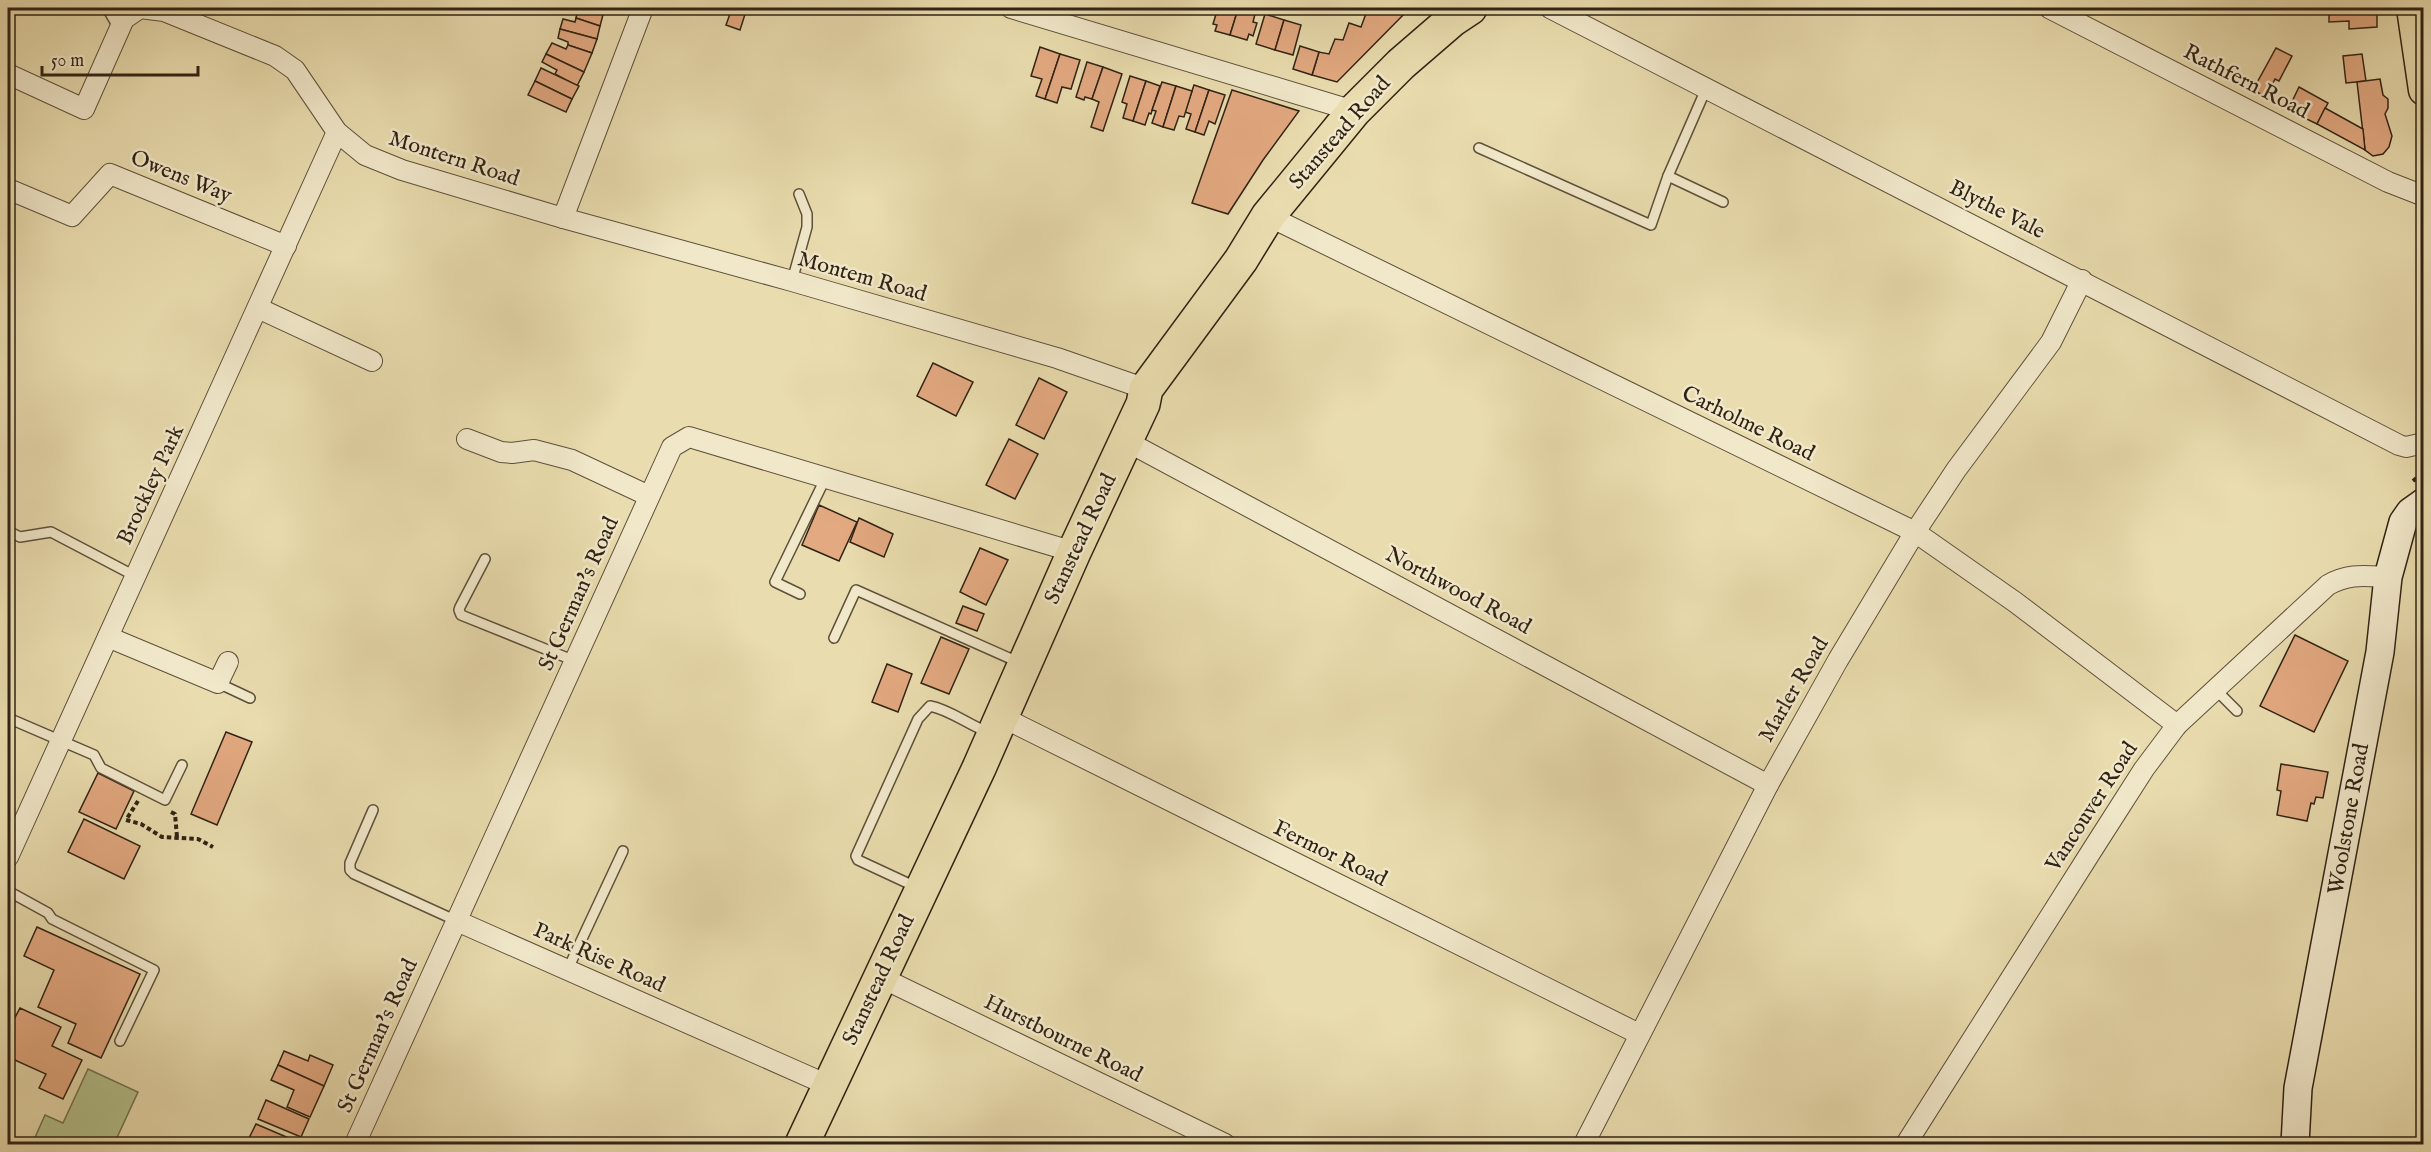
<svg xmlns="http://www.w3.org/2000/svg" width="2431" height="1152" font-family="'IM FELL English',serif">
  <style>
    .green { fill: #b4c18c; stroke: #727250; stroke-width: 1.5 }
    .building { fill: #e3a981; stroke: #302315; stroke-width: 1.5 }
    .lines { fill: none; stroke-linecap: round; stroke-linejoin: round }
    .lane-casing { stroke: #5e513b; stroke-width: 12 }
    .street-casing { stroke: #5e513b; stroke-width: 22 }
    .secondary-casing { stroke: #302315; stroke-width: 30 }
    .primary-casing { stroke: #302315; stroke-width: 33 }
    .highway-casing { stroke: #302315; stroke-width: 36 }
    .path { stroke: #302315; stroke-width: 4; stroke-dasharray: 4.5 3; stroke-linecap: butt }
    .lane { stroke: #f1e8ca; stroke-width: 9 }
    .street { stroke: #f1e8ca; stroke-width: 20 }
    .secondary { stroke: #f1e8ca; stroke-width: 27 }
    .primary { stroke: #e9dcae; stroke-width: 30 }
    .highway { stroke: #e9dcae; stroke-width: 33 }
    .labels { text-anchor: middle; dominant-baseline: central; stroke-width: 5; stroke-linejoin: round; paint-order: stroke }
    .street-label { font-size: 22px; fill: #302315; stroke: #f1e8ca }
  </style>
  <rect width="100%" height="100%" fill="#e9dcae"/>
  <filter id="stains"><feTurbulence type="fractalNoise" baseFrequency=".00333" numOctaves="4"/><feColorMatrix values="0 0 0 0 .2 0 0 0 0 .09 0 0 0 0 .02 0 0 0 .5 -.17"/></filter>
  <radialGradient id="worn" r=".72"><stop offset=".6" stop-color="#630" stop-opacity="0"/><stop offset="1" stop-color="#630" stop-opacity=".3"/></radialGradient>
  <path class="green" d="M88 1069 138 1092 114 1144H32L45 1115 63 1123Z"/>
  <g class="building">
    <path d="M569 8H592L604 11 600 26 576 18 577 13 568 11Z"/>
    <path d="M732 8H747L740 30 726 25Z"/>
    <path d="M1222 8 1238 9 1230 35 1215 31 1217 25 1213 24 1217 11 1221 12Z"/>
    <path d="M1368 8 1379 10 1380 8H1410L1337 82 1312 75 1319 52 1329 54 1335 39 1343 40 1349 23 1361 27Z"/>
    <path d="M2329 8H2376L2377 11 2329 14Z"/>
    <path d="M1238 9 1255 14 1253 22 1257 23 1253 36 1249 34 1247 40 1230 35Z"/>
    <path d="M2377 11V27L2349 29V21L2329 22V14Z"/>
    <path d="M1265 14 1284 20 1275 50 1256 44Z"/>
    <path d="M576 18 600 26 597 39 560 29 563 19 575 22Z"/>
    <path d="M1284 20 1301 25 1293 55 1275 50Z"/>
    <path d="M560 29 597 39 592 53 568 45V42L558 38Z"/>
    <path d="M552 43 566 49 568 45 592 53 584 72 546 54Z"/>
    <path d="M1300 46 1319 52 1312 75 1293 69Z"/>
    <path d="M1040 47 1060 54 1045 99 1036 96 1042 79 1031 76Z"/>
    <path d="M2276 48 2292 56 2279 81 2275 79 2266 97 2253 90Z"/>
    <path d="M546 54 584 72 577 86 555 74 557 70 542 62Z"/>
    <path d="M1060 54 1080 60 1071 89 1062 87 1057 103 1045 99Z"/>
    <path d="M2362 54 2366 81 2346 83 2343 56Z"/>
    <path d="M1087 62 1103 67 1092 99 1085 97 1084 100 1076 97Z"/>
    <path d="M1103 67 1122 74 1103 131 1091 127 1099 102 1092 99Z"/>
    <path d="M541 68 579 86 572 99 535 81Z"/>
    <path d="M1130 76 1146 81 1133 121 1123 118 1127 104 1122 102Z"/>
    <path d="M2380 79 2383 95 2388 99V108L2385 114 2392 136 2389 147 2383 154 2373 156 2365 150 2357 82Z"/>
    <path d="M535 81 572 99 566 112 528 95Z"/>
    <path d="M1146 81 1160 86 1151 114 1149 113 1145 125 1133 121Z"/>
    <path d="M1162 82 1176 86 1163 127 1152 123 1156 111 1152 110Z"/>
    <path d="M1194 85 1209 90 1195 132 1186 129 1191 114 1185 112Z"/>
    <path d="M1176 86 1192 91 1184 117 1179 116 1174 130 1163 127Z"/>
    <path d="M2299 87 2328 103 2317 124 2288 110Z"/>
    <path d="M1209 90 1225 95 1215 124 1209 121 1204 135 1195 132Z"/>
    <path d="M1232 90 1299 111 1263 160 1228 214 1192 203Z"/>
    <path d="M2325 108 2363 129 2365 150 2317 124Z"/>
    <path d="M933 363 973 382 956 416 917 396Z"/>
    <path d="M1039 378 1067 392 1044 439 1016 425Z"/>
    <path d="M1009 439 1038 454 1015 499 986 485Z"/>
    <path d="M819 505 857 522 839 561 802 545Z"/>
    <path d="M859 518 893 534 884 557 850 542Z"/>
    <path d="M980 548 1008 560 986 605 960 592Z"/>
    <path d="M963 606 984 614 977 631 956 623Z"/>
    <path d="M2295 635 2348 661 2314 732 2260 706Z"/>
    <path d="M941 637 969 649 949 694 921 683Z"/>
    <path d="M887 664 912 674 898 712 872 702Z"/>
    <path d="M226 732 252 742 217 825 191 814Z"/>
    <path d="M2281 764 2328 772 2323 798 2316 797 2314 804 2311 803 2307 821 2277 815 2281 791 2277 790Z"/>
    <path d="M98 773 134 791 116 829 79 812Z"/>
    <path d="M84 819 140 846 124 879 68 852Z"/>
    <path d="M37 927 140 974 101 1058 68 1043 76 1024 38 1007 54 970 24 956Z"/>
    <path d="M20 1008 61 1027 52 1046 82 1060 63 1099 39 1088 46 1074 8 1057V1024L11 1025Z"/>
    <path d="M284 1051 308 1061 310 1055 333 1065 324 1086 278 1065Z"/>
    <path d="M8 1064 14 1068 8 1082Z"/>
    <path d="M278 1065 324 1086 310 1117 287 1107 294 1090 271 1080Z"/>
    <path d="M266 1100 309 1119 301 1137 258 1119Z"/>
    <path d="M256 1124 298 1142 297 1144H253L247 1142Z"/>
  </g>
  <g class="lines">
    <defs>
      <g id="lane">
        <path d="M107 8 118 27"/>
        <path d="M1479 148 1651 225 1668 176 1723 202"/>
        <path d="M1668 176 1706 89"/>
        <path d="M792 281 807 227V214L799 194"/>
        <path d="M8 531 20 537 51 532 135 576"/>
        <path d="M485 559 460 607 459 610 461 615 575 661"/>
        <path d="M800 594 775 582 826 477"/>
        <path d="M834 638 856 590 1018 662"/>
        <path d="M218 683 250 698"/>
        <path d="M2215 689 2237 711"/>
        <path d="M8 718 94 755 101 768 165 800 182 765"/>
        <path d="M373 810 350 863V870L354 874 457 921"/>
        <path d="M916 887 858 860 856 856 918 719 930 706C951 710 968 725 988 732"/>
        <path d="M8 891 48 913 52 919 154 970 120 1041"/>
        <path d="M567 971 623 851"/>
      </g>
      <g id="street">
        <path d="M1011 8 1354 111"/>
        <path d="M1550 8 2399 445 2406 447 2424 443"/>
        <path d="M2049 8 2388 182 2424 196"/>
        <path d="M8 74 84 109 124 19 140 8 164 11 275 56 295 70 337 132 365 155 402 170 563 218 792 281 1057 358 1146 389"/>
        <path d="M8 189 72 216 110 174 286 246"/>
        <path d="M1268 216 1915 532 2015 602 2177 725"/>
        <path d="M563 218 643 8"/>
        <path d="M258 308 372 361"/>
        <path d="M467 439 501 452 512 453 534 450 572 460 649 496"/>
        <path d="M1126 441 1768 785"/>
        <path d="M108 637 218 683 228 662"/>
        <path d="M1000 716 1639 1034"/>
        <path d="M8 857 337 132"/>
        <path d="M457 921 830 1086"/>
        <path d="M880 977 1225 1144"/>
        <path d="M355 1144 672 447 689 437 1074 552"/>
        <path d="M1584 1144 1768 785 1838 660 1915 532 1956 470 2051 342 2082 280"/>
        <path d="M1906 1144 2096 844 2144 769 2177 725 2328 585C2349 573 2365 576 2388 577"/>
      </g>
      <path id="secondary" d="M2295 1144 2298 1088 2380 652 2388 577 2403 522 2410 512 2424 502"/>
      <path id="primary" d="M2412 8 2424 90"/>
      <path id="highway" d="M802 1144 979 768 1074 552 1143 404 1146 389 1241 260 1268 216 1354 111 1401 64 1452 20 1470 8"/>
    </defs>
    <use href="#lane" class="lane-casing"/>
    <use href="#street" class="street-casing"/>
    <use href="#secondary" class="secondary-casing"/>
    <use href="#primary" class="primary-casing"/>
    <use href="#highway" class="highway-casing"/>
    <g class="path">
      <path d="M2413 481 2424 472"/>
      <path d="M138 801 126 820 141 824 162 837 198 839 213 847"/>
      <path d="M171 812 175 814 177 837"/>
    </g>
    <use href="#lane" class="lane"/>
    <use href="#street" class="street"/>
    <use href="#secondary" class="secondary"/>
    <use href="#primary" class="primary"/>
    <use href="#highway" class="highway"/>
  </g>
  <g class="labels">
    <g class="street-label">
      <text transform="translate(2246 82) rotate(27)">Rathfern Road</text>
      <text transform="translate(1340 133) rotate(-49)">Stanstead Road</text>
      <text transform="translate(454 159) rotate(18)">Montern Road</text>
      <text transform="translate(181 177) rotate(22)">Owens Way</text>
      <text transform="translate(1997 210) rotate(27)">Blythe Vale</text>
      <text transform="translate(862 277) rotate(16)">Montem Road</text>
      <text transform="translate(1748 424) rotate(26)">Carholme Road</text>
      <text transform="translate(151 485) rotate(-65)">Brockley Park</text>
      <text transform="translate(1081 539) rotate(-65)">Stanstead Road</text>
      <text transform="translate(1458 591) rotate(28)">Northwood Road</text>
      <text transform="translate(579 594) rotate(-66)">St German's Road</text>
      <text transform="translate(1794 690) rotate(-60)">Marler Road</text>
      <text transform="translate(2092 807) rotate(-57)">Vancouver Road</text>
      <text transform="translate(2349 819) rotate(-80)">Woolstone Road</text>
      <text transform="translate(1330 854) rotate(26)">Fermor Road</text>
      <text transform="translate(599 958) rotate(24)">Park Rise Road</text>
      <text transform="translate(879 980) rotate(-65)">Stanstead Road</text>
      <text transform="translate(378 1036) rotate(-66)">St German's Road</text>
      <text transform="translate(1063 1039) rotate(26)">Hurstbourne Road</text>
    </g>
  </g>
  <rect width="2431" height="1152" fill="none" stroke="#e9dcae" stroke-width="30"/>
  <rect x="9" y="9" width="2413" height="1134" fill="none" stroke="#302315" stroke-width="3"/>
  <rect x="15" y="15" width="2401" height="1122" fill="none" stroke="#302315" stroke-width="1.5"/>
  <path d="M42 66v9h156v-9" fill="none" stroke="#302315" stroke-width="3"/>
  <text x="51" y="66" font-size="18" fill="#302315" stroke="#f1e8ca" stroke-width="4.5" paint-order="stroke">50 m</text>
  <rect width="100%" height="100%" filter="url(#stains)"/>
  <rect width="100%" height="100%" fill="url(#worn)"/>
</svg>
